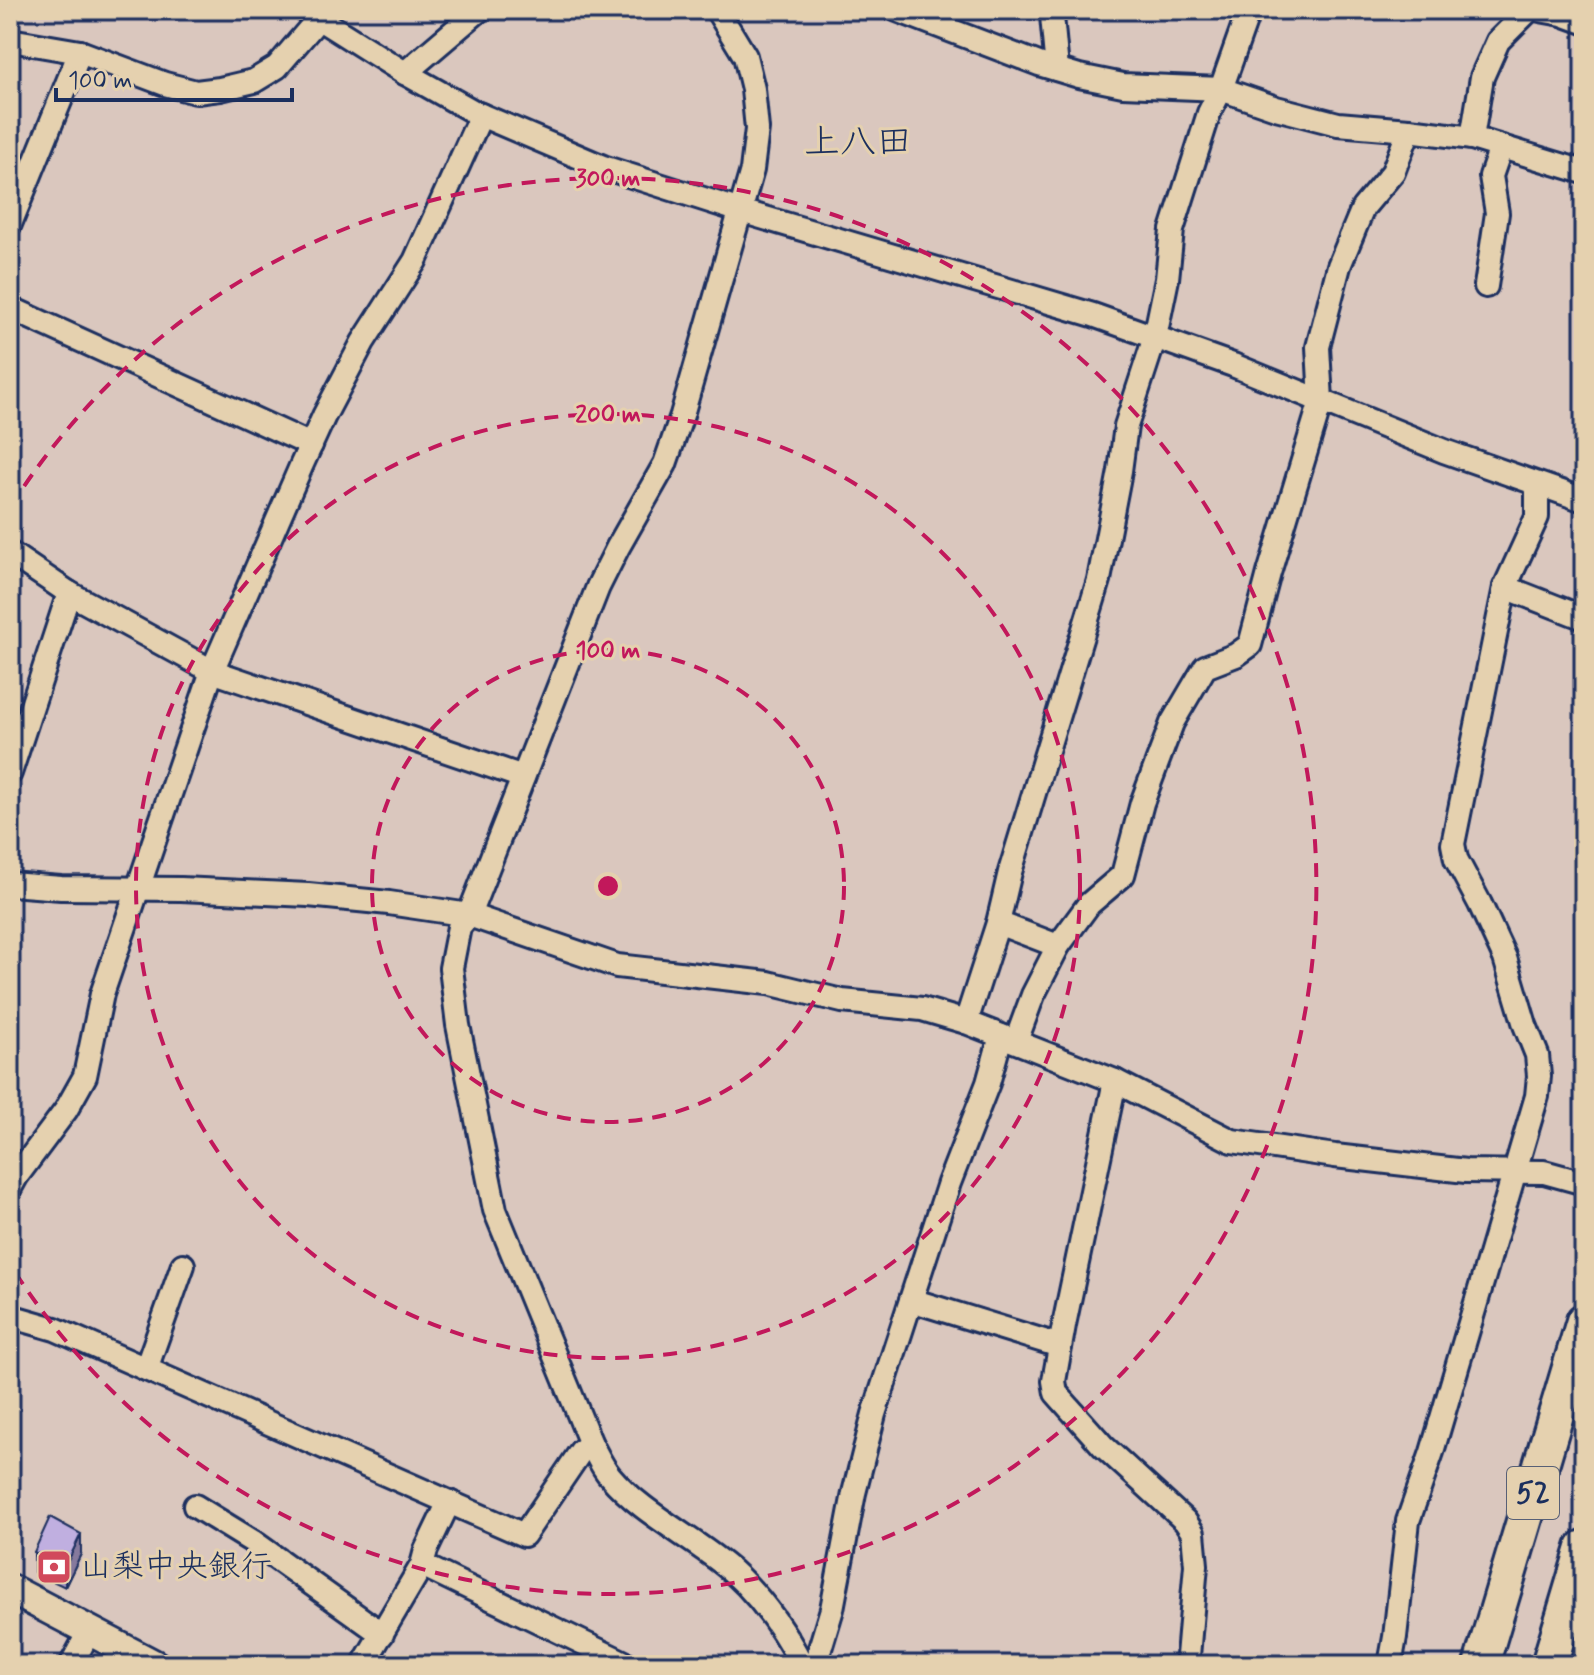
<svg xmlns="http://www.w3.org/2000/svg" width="1594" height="1675" font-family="Mynerve,'Klee One',sans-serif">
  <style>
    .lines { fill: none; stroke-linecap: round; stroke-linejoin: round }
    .minor-casing { stroke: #1b2f5e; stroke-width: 28 }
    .major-casing { stroke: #1b2f5e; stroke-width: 34 }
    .highway-casing { stroke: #1b2f5e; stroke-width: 40 }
    .minor { stroke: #e5d1af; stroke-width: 22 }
    .major { stroke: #e5d1af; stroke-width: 28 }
    .highway { stroke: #e5d1af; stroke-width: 34 }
    .wall { fill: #a596c1; stroke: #1b2f5e; stroke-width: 2 }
    .shaded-wall { fill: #867a9d; stroke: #1b2f5e; stroke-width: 2 }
    .building { fill: #c0afe0; stroke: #1b2f5e; stroke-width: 2 }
    .ring { fill: none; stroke: #c2185b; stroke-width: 4; stroke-dasharray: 14 10 }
    .labels { text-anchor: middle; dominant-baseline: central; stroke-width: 6; stroke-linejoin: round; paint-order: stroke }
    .shield { fill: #e5d1af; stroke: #586076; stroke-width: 2 }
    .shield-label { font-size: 30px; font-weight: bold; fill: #1b2f5e }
    .poi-label { font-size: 32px; fill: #1b2f5e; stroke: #e5d1af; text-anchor: start }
    .quarter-label { font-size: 36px; fill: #1b2f5e; stroke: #e5d1af }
    .centre { fill: #c2185b; stroke: #e5d1af; stroke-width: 4 }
    .ring-label { font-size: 24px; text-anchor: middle; font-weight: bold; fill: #c2185b; stroke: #e5d1af; stroke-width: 6; stroke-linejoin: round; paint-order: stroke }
  </style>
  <rect width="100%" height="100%" fill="#dac7be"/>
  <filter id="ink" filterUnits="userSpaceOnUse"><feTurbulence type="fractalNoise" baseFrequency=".0125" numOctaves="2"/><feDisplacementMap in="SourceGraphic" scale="16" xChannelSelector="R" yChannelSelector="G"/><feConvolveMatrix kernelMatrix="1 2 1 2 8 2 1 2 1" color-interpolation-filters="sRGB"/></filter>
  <g filter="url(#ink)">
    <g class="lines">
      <defs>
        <g id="minor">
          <path d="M305 10 405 73 476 113 603 167 741 211 1093 315 1233 365 1444 451 1584 500"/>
          <path d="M717 10 745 56 753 89 757 129 752 170 682 415 665 464 618 547 598 587 469 915 459 927 451 968 458 1025 495 1210 591 1444C597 1455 602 1467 610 1476 642 1514 696 1539 732 1571 762 1598 784 1630 802 1665"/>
          <path d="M897 10 1039 64 1079 76 1123 85 1221 89 1276 108 1338 124 1409 130 1472 138 1584 172"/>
          <path d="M1054 10 1052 16 1057 69"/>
          <path d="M1540 10 1562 14 1584 22"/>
          <path d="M10 40 80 52 165 84 196 92 220 89 254 81 277 67 319 18"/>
          <path d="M405 73 479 10"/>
          <path d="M1472 138 1482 77 1498 41 1529 10"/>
          <path d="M10 224 80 52"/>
          <path d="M1486 286 1497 213 1491 176 1501 147"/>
          <path d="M10 308 311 445"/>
          <path d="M10 553 69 593 212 671 523 777"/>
          <path d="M1505 587 1584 618"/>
          <path d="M10 773 69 593"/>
          <path d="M10 884 61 888 181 889 308 895 389 903 469 915 617 966 768 983 842 1001 922 1009 966 1022 1115 1081 1232 1141 1335 1156 1466 1171 1544 1172 1584 1183"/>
          <path d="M998 923 1058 946"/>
          <path d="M966 1022 998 923 1010 872 1099 580 1120 471 1126 426 1155 337 1167 279 1172 230 1209 113 1221 89 1249 10"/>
          <path d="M1016 1041 1033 995 1058 946 1089 904 1123 875 1142 803 1172 723 1205 667 1236 655 1250 645 1269 573 1321 401 1318 347 1339 266 1363 208 1393 172 1409 130"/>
          <path d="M1115 1081 1064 1325 1054 1381 1056 1393 1103 1446 1185 1521 1193 1533 1196 1565 1188 1656 1191 1665"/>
          <path d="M10 1188 16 1177 66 1110 85 1076 102 994 212 671 302 464 324 416 363 342 415 261 481 115"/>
          <path d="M911 1300 1060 1346"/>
          <path d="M10 1316 55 1329 524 1535 581 1451 591 1444"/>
          <path d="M146 1369 183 1265"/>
          <path d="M195 1506 252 1541 382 1634"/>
          <path d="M422 1565 629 1665"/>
          <path d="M71 1665 90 1630"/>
          <path d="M363 1665 422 1565 426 1550 449 1502"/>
          <path d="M815 1665 832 1609 854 1493 874 1414 949 1183 988 1083 1001 1036"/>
          <path d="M1390 1665 1395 1637 1408 1521 1432 1452 1537 1096 1539 1076 1537 1055 1525 1025 1505 958 1480 904 1456 859 1453 844 1505 587 1537 517V484"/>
        </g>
        <path id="major" d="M10 1589 155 1665"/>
        <g id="highway">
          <path d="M1481 1665 1584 1321"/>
          <path d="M1549 1665 1584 1548"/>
        </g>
      </defs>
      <use href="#minor" class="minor-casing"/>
      <use href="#major" class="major-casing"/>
      <use href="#highway" class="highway-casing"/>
      <use href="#minor" class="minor"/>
      <use href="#major" class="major"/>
      <use href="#highway" class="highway"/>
    </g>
    <path class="wall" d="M34 1552 81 1554 65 1587 34 1572Z"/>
    <path class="shaded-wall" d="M81 1534V1554L65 1587V1567Z"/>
    <path class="building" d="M50 1517 81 1534 65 1567 34 1552Z"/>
  </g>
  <g class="ring">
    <circle cx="608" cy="886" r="236"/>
    <circle cx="608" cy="886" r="472"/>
    <path d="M11 506A708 708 0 1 1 11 1266"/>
  </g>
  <defs>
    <symbol id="bank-square" viewBox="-11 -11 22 22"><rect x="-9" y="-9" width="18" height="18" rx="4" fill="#d1495b" stroke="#e5d1af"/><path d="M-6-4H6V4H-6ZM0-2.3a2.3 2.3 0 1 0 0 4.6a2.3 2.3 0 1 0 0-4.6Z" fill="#fff"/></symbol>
  </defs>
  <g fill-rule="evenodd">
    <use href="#bank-square" x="34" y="1547" width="40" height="40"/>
  </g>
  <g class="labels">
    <rect class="shield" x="1507" y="1467" width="52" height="52" rx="6"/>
    <g class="shield-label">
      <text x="1533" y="1493">52</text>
    </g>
    <g class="poi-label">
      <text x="80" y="1567">山梨中央銀行</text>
    </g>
    <g class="quarter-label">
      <text x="858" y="143">上八田</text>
    </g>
  </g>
  <circle cx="608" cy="886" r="12" class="centre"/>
  <g class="ring-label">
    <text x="608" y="186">300 m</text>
    <text x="608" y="422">200 m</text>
    <text x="608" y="658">100 m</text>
  </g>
  <rect width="1594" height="1675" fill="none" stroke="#e5d1af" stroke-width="40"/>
  <rect x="20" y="20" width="1554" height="1635" fill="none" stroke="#1b2f5e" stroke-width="3" filter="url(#ink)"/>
  <path d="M56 88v12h236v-12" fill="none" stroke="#1b2f5e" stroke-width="4"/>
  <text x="68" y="88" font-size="24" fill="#1b2f5e" stroke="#e5d1af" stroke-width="6" paint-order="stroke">100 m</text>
</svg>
